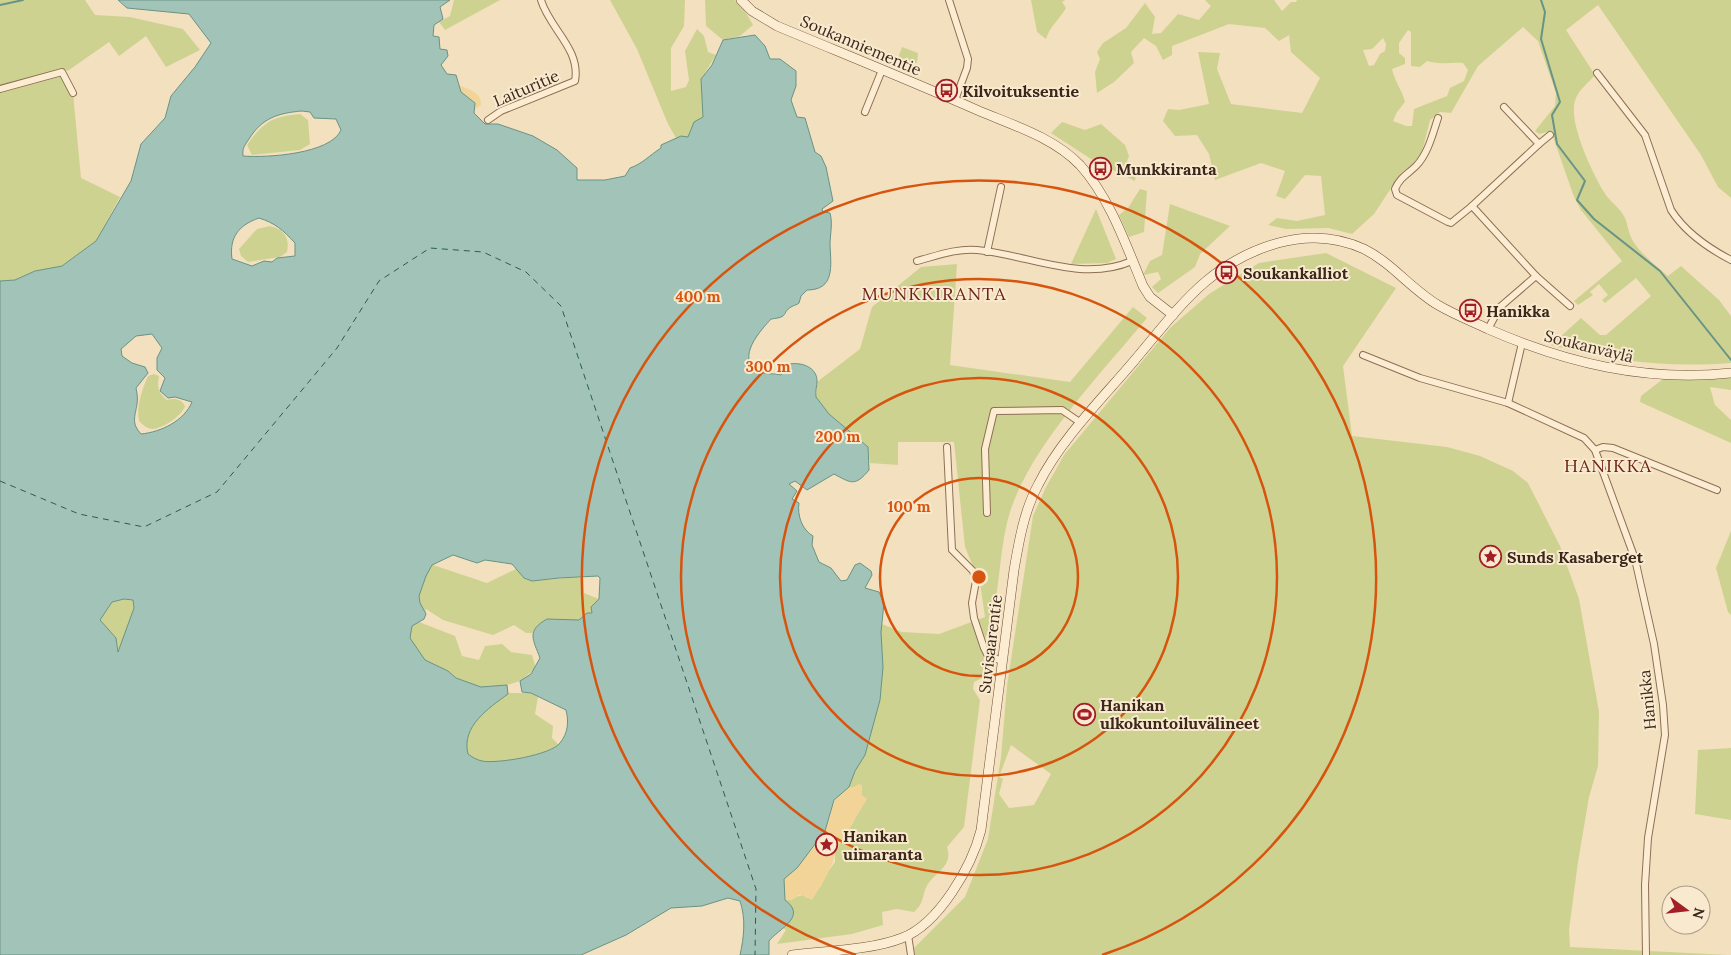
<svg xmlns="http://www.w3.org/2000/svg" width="1731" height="955" font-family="Lora,serif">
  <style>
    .green { fill: #ced291; fill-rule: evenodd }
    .sand { fill: #f2d498 }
    .water { fill: #a2c4b8; stroke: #689385; fill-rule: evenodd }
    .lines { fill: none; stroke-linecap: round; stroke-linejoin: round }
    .stream { stroke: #689385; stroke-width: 2 }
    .ferry { stroke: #295c56; stroke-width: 1; stroke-dasharray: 6 5; stroke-linecap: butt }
    .street-casing { stroke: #8d6f55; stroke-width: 8 }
    .secondary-casing { stroke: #6f5038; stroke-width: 10 }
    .street { stroke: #fcedd2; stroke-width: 6 }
    .secondary { stroke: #fcedd2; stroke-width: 9 }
    .ring { fill: none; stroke: #d7540e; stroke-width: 2.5 }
    .labels { text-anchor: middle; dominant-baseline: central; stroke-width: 4; stroke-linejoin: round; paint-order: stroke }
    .street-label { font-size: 16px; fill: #3b281b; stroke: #f9eacf }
    .poi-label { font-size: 16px; font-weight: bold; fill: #3b281b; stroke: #f9eacf; text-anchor: start }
    .neighbourhood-label { font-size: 18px; letter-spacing: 1px; fill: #6c2216; stroke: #f9eacf }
    .centre { fill: #d7540e; stroke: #f9eacf; stroke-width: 2.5 }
    .ring-label { font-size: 15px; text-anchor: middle; font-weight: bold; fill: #d7540e; stroke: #f9eacf; stroke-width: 4; stroke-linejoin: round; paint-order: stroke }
  </style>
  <rect width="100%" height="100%" fill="#f3e0be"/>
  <g class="green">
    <path d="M0 0H85L95 15 130 17 183 29 200 50 166 67 146 36 119 56 109 42 69 70 62 72 73 93 81 178 120 197 96 241 62 266 35 271 15 280 0 281Z"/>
    <path d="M454 0H500L445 30 439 22 450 16Z"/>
    <path d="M610 0H685L684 26 671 48V91L686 87 689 80 685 51 697 29 704 36 708 52 716 55 701 79 703 117 691 129 688 137 676 138 668 124 637 49Z"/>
    <path d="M705 0H735L745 11 753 25 740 36 723 40 706 26Z"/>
    <path d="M1031 0H1065L1062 2 1066 8C1059 20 1050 26 1046 39L1037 32Z"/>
    <path d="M1205 0H1274L1282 11 1291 2H1296L1297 0H1731V198L1718 187 1701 155 1598 5 1566 30 1595 75C1589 82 1579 90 1576 98 1566 119 1593 174 1604 192 1609 201 1619 207 1624 216 1628 223 1628 233 1633 241 1641 254 1655 265 1668 276L1681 266 1719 300 1731 316V363C1667 368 1613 361 1551 345L1581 318 1600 335H1606L1651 296 1636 278 1605 303 1602 300 1608 295 1599 284 1590 292 1593 295 1578 305 1574 301 1622 261 1581 210 1574 197 1551 131 1539 134 1535 131 1555 106 1556 93 1538 41 1523 27 1478 66 1451 113 1440 112 1430 120 1422 152 1413 164 1401 173 1374 214 1352 234 1328 228 1286 229 1268 225 1277 218 1297 221 1325 215 1321 176 1305 175 1285 199 1276 196 1285 171 1261 163 1215 180 1209 154 1197 135 1175 136 1163 121 1168 109 1179 110 1209 104 1198 52 1220 53 1217 69 1231 104 1302 113 1320 78 1291 52 1289 35 1279 41 1265 28 1229 24 1172 46V55L1163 60 1156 46 1144 38 1131 52 1134 63 1114 82 1097 93 1095 72 1100 59 1097 52 1103 43 1126 28 1145 3 1155 17 1152 34 1161 33 1178 14 1199 20 1211 6ZM1408 30 1411 32V66L1420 67 1427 61C1440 65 1450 62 1463 63L1468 70 1464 81 1450 88 1447 96 1414 109 1412 126H1406L1393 121 1397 112 1405 102C1402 90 1395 82 1392 69L1405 64V58L1399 53V43ZM1383 38 1386 44 1385 51 1380 54 1374 65 1369 66 1363 50 1372 49Z"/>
    <path d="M902 47 918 53 917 63 898 58Z"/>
    <path d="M300 114 308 120 310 144 300 150 252 155 247 145C264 121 272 117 300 114Z"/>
    <path d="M1062 122 1085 130 1101 124 1125 145 1129 156 1127 161 1136 172 1135 181 1091 159 1051 133Z"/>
    <path d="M1140 189 1147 191 1144 232 1129 237 1119 215 1128 208Z"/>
    <path d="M1170 204 1230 226 1200 254 1195 267 1158 293 1152 287 1161 279 1158 272 1143 275 1150 261 1162 255Z"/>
    <path d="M1096 209 1116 259 1107 263 1071 264Z"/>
    <path d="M270 226C284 229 290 238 287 252L280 257 248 262 241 256 239 249 257 229Z"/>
    <path d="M1326 253 1396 288 1343 366 1352 436 1447 447 1480 456 1513 471 1528 483 1560 546 1579 599 1599 712 1598 766 1589 797 1578 862 1569 930 1570 947 1728 955H915L914 948 965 897 988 839 1001 757 1007 686 1033 516 1045 489 1064 455 1170 328 1209 294 1259 263ZM1011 745 1051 774 1034 805 1009 808 999 794 1003 779 999 777Z"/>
    <path d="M957 264 950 365 1070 382 1133 307 1147 318C1102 373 1026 450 1008 519 997 561 1001 609 981 648L984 656 982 678 974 682 973 689 980 700 964 827 947 847C953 866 937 871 928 884 921 895 926 901 914 912L897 909 882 912 883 925 852 934 777 944 786 930 782 927 770 887 787 876 784 879 795 897 803 895 807 898 821 886 825 876 835 862V852L854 821 862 795V785L838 795 882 624 902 632 939 634 985 617 980 583 965 547 954 442H898V465L870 463 868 447 829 414 816 397 817 382 860 349 872 307 921 267Z"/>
    <path d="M154 374 159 376C157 387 158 393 167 400 175 398 181 399 185 406 182 416 163 428 153 429 147 429 143 425 139 421 136 406 142 390 148 376Z"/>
    <path d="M1731 377V390L1710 387 1715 405 1731 420V443L1640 402 1641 396 1663 379Z"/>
    <path d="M1731 531V615L1728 612 1716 568Z"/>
    <path d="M448 556 433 565 487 583 518 568 524 578C544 583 563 576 583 578L584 593 599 599 591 607 592 614 587 613 579 620 547 619 532 633H526L514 625 493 635 443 620 426 609 424 619 419 622 455 636 462 656 479 660 485 646 502 644 511 652 532 655 536 668 520 681 507 685 508 693H531L538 697 535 714 553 726 552 738 559 745 540 754 513 759 474 774 438 681 401 631 406 569Z"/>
    <path d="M124 599 133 600 134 607 119 652 116 638 100 620 112 602Z"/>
    <path d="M1731 748V820L1695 814 1698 750Z"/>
  </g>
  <g class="sand">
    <path d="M458 85C468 89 482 92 481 105L474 110 475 103 461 92Z"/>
    <path d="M859 784 862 785V795L867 799 835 852C835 864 819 889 812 900L800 894 792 900H785L784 879C798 864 816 849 825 830 836 809 826 804 849 787H854Z"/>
  </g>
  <path class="water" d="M118 0H450L440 7 443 19 434 25 433 36 439 37 440 49 447 50 448 56 441 65 447 74 456 75 461 92 475 103 474 113 485 124H498L533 136 557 150 577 168V180H605L625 176 630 168C642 164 650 155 661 148V145L681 136 688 137 694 122 703 117 701 79 712 65 723 40 755 35 765 46 770 59H780L796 71V86L791 100 797 117 805 118 815 152 821 156 826 167 833 201 822 209 823 212 830 213C833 224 830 234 830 245 831 266 835 290 807 290L801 296 799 303C797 305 794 305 791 307 781 313 790 317 771 319 761 330 735 358 758 371 764 375 774 373 781 375L790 364C801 362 817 367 817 381 817 386 815 391 816 397L829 414 868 447 869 470C855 487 851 483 834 474L807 490 795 481 789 484 797 491 792 499 799 503C797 515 802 530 813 536L812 545 819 562 831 568 841 581 847 580 855 565 860 563 871 571 872 575 865 588 879 592 884 603 881 632 883 667 880 700 865 755 855 771 849 787 834 800 825 831 797 868 784 879 785 900C808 917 778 929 769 941V955H740C744 937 746 919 740 901L728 898 702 906 671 908 626 935 581 955H0V281L15 280 35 271 62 266 96 241 131 181 141 144 165 118 171 96 195 67 211 43 189 14 127 8ZM302 111 310 112 314 118 336 119 341 130C331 154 266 158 243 156 242 148 245 145 249 139 262 118 278 113 302 111ZM259 218C275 223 283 230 295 243V256L277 258 272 262 264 261 252 266 232 259C229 237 239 225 259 218ZM152 334 162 348 157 358V370L165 378 160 391 168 398 175 397 192 402C184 421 161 432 141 434 131 423 135 417 137 404 138 399 137 393 136 388L148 373 145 367 132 363 122 356 121 349 136 336ZM453 555 477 563 485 560 512 564 524 578 532 581 559 578 598 576 600 578 599 599 591 607 592 613H587L579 620 547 619C526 631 533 639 540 658L531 674 520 681 522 692 531 693 566 710C569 722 568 733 560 743 551 755 497 764 482 761 477 760 472 757 468 754 461 726 489 708 508 694L507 685 481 687 456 678 448 671 425 660 410 638 412 626 424 619 426 614 420 603 419 596 426 576 432 565ZM124 599 133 600 134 608 118 652 116 638 100 620 112 602Z"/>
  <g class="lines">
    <g class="stream">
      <path d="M1541 0 1545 12 1541 39 1560 102 1552 115 1557 144 1585 181 1577 200 1594 219 1660 271 1731 360"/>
      <path d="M0 5 23 0"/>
    </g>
    <path class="ferry" d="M0 481 79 514 144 527 217 492 337 348 379 281 430 248 483 252 526 272 561 306 756 889 755 955"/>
    <defs>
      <g id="street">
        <path d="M949 0 968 59 967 68 955 100"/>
        <path d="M1597 73 1645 135 1671 210C1685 232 1708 248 1731 260"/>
        <path d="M0 89 62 72 73 93"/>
        <path d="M865 112 882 70"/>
        <path d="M1438 118C1433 133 1428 154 1416 166 1408 174 1400 177 1395 189L1397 195 1448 222 1451 223 1472 206"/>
        <path d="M488 120 501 111 575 81C581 49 549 28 541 0"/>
        <path d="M1539 144 1550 135"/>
        <path d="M987 252 1001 187"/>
        <path d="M917 261C936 256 957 248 977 250 1030 255 1081 283 1132 261"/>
        <path d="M1536 276 1570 306"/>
        <path d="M1488 329 1500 307 1536 276 1472 206 1539 144 1504 107"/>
        <path d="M1363 355 1420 378 1508 403 1584 438 1595 450 1635 559 1654 644 1663 705 1665 735 1648 838 1645 885 1646 955"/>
        <path d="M1508 403 1522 343"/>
        <path d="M947 447 952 550 973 571 976 581 972 603 974 618 984 648 987 654 1003 662"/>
        <path d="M1595 450 1603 447 1613 448 1717 490"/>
        <path d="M987 513 985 449 994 411 1062 410 1081 423"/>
        <path d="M908 935 911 955"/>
      </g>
      <g id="secondary">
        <path d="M741 0 752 11 777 26C844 54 911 81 977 110 1012 125 1053 137 1080 165 1110 198 1126 245 1143 286L1150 297 1173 315"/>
        <path d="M792 955C825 951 872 950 902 938 939 924 972 866 981 830L1014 570C1019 541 1024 511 1038 485 1061 439 1101 400 1134 361 1179 308 1208 263 1278 243 1307 235 1336 236 1364 249 1392 263 1411 289 1438 305 1453 314 1471 321 1488 329 1566 363 1645 382 1731 373"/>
      </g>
    </defs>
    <use href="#street" class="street-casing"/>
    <use href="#secondary" class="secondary-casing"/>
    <use href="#street" class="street"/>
    <use href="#secondary" class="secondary"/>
  </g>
  <g class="ring">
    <circle cx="979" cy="577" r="99"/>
    <circle cx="979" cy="577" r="199"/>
    <circle cx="979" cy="577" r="298"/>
    <path d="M856 955A397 397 0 1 1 1102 955"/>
  </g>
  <defs>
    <symbol id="bus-ring" viewBox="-11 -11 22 22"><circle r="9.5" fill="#f9eacf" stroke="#a31e27" stroke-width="1.5"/><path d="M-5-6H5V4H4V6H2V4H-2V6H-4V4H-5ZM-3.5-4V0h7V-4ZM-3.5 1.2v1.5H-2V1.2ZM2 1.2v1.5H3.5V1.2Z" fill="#a31e27"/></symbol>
    <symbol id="sight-ring" viewBox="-11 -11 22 22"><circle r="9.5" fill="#f9eacf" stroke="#a31e27" stroke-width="1.5"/><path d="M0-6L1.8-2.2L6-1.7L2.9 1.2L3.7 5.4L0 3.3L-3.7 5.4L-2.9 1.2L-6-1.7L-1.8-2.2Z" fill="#a31e27"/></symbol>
    <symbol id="stadium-ring" viewBox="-11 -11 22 22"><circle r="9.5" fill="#f9eacf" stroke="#a31e27" stroke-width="1.5"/><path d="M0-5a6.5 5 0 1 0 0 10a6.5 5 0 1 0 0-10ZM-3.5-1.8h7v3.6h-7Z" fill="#a31e27"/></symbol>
  </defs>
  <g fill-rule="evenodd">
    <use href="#bus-ring" x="934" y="78" width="25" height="25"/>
    <use href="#bus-ring" x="1088" y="156" width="25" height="25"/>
    <use href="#bus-ring" x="1214" y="260" width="25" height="25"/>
    <use href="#bus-ring" x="1458" y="298" width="25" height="25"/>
    <use href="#sight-ring" x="1478" y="544" width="25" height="25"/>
    <use href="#stadium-ring" x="1072" y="702" width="25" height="25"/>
    <use href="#sight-ring" x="814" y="832" width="25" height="25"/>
  </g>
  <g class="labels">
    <g class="street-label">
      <text transform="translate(861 45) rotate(23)">Soukanniementie</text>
      <text transform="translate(526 88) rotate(-23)">Laituritie</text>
      <text transform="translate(1589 346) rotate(14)">Soukanväylä</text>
      <text transform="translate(990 644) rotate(-83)">Suvisaarentie</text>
      <text transform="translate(1647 700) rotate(-96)">Hanikka</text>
    </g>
    <g class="poi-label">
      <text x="962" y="91">Kilvoituksentie</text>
      <text x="1116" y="169">Munkkiranta</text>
      <text x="1243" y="273">Soukankalliot</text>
      <text x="1486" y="311">Hanikka</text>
      <text x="1507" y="557">Sunds Kasaberget</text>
      <text x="1100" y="705">Hanikan<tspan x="1100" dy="18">ulkokuntoiluvälineet</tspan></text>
      <text x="843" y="836">Hanikan<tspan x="843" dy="18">uimaranta</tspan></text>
    </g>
    <g class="neighbourhood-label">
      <text x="934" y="293">MUNKKIRANTA</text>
      <text x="1608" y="465">HANIKKA</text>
    </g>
  </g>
  <circle cx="979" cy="577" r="8" class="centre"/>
  <g class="ring-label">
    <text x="698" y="302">400 m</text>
    <text x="768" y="372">300 m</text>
    <text x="838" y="442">200 m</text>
    <text x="909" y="512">100 m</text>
  </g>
  <g transform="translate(1686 910) rotate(105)"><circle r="24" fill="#f9eacf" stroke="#ad9c87"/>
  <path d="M0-4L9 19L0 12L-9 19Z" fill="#a31e27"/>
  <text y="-8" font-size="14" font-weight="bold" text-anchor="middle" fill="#3b281b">N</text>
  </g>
</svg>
